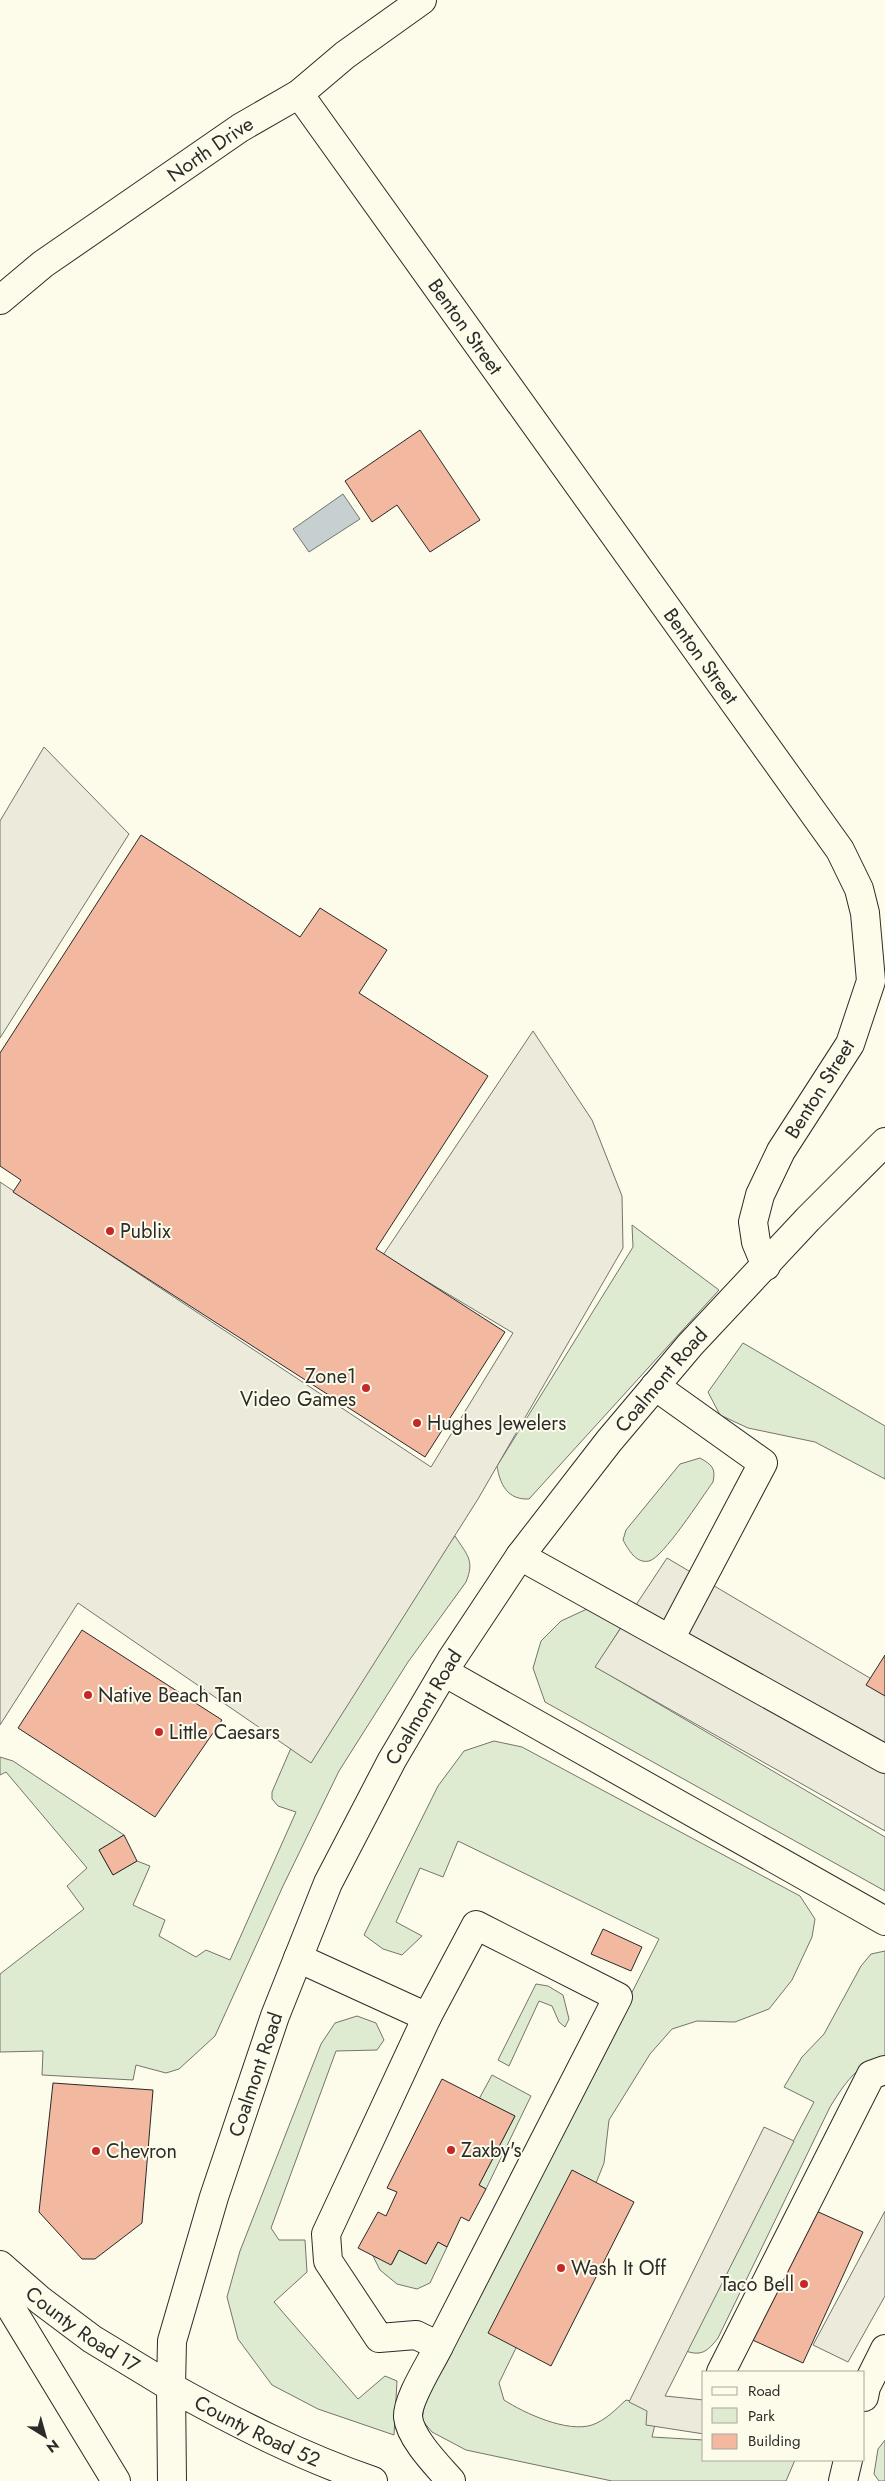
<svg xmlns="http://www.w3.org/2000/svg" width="885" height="2481" font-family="Jost,sans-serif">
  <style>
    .green { fill: #deebd1; stroke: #74746e }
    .parking { fill: #eceadb; stroke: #74746e }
    .water { fill: #c7d0d0; stroke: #74746e }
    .building { fill: #f2b8a0; stroke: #2b2b2b }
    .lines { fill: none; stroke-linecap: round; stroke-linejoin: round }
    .minor-casing { stroke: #2b2b2b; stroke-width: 30 }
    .major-casing { stroke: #2b2b2b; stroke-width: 30 }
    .minor { stroke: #fdfbea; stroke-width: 28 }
    .major { stroke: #fdfbea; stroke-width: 28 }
    .poi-dot { fill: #c62828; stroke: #fdfbea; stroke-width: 2 }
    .labels { text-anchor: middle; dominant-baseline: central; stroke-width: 4; stroke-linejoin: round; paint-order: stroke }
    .street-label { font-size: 20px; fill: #2b2b2b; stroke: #fdfbea }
    .poi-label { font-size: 20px; fill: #2b2b2b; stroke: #fdfbea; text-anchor: start }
  </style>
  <rect width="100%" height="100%" fill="#fdfbea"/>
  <g class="green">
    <path d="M632 1225 719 1290 529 1499C507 1500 500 1484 497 1466L633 1247Z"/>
    <path d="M743 1343 885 1426V1479L815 1442 748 1428 720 1415 708 1392Z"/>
    <path d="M700 1458C712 1465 716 1468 713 1482 702 1497 663 1558 649 1561 636 1564 628 1549 623 1540L626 1530 680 1464Z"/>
    <path d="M455 1536C467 1555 475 1560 466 1582L408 1662 339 1771 283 1886 215 2036 179 2069 166 2073 136 2065 133 2080 42 2075 43 2051 0 2052V1974L84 1909 67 1886 87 1868 6 1772 0 1775V1757L13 1761 124 1835 99 1850 113 1875 137 1861 150 1866 133 1905 165 1920 159 1936 196 1957 206 1950 230 1960 296 1812 278 1806 272 1799V1792L294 1741Z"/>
    <path d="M587 1609 623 1624 596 1667 885 1837V1891L545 1702 533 1668 541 1641 561 1621Z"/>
    <path d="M494 1741 522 1747 800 1896 815 1919 812 1937 792 1980 769 2009 735 2022 697 2021 672 2029 650 2054 609 2120 604 2163 596 2183 499 2383 504 2400C524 2413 567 2433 592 2425 606 2420 615 2410 626 2400L659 2407 652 2437 704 2440V2460H795L786 2481H612L466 2450 432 2432 422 2420 425 2401 659 1939 458 1841 443 1877 420 1868 396 1922 422 1936 402 1955 383 1949 364 1935 438 1786 464 1751Z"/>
    <path d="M885 1951V2057C858 2062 843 2086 830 2107L718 2338C707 2352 701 2357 683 2350L814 2102 784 2087 802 2057 824 2034 861 1966 871 1954Z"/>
    <path d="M536 1984 548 1986 563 1995 569 2019 565 2027 559 2022 552 2006 539 2001 509 2066 498 2060Z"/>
    <path d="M357 2016 376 2023 384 2040 377 2050 336 2051 271 2228 279 2240H305L307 2272 274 2302 358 2399 385 2376 397 2381 394 2435 318 2409 272 2385 238 2339 227 2297 240 2251 321 2044 335 2023Z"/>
    <path d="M492 2075 531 2096 486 2189 479 2185 515 2116 479 2099Z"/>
    <path d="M438 2242 447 2247 430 2283 417 2289 397 2284 380 2270 373 2256 392 2264 399 2250 426 2264Z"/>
    <path d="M885 2440V2481H879L874 2474 878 2449Z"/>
  </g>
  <g class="parking">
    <path d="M44 747 129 834 0 1038V821Z"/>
    <path d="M533 1031 592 1120 622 1196 623 1248 478 1499 311 1763 78 1603 0 1725V1182L431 1467 513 1333 383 1255Z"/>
    <path d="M667 1558 885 1687V1831L595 1667Z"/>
    <path d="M764 2127 794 2141 665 2396 704 2400V2434L646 2425 647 2411 629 2402Z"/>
    <path d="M885 2211V2296L848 2362 813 2345Z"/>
  </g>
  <path class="water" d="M343 494 360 519 309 552 293 529Z"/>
  <g class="building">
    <path d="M420 430 480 520 430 552 397 505 372 522 345 481Z"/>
    <path d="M141 835 300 937 320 908 387 950 359 993 488 1076 376 1249 505 1332 425 1457 13 1192 21 1180 0 1166V1053Z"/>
    <path d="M82 1630 222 1720 155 1817 18 1728Z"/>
    <path d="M885 1655V1696L866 1685Z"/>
    <path d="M124 1835 137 1861 113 1875 99 1850Z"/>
    <path d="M603 1929 642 1947 631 1971 591 1954Z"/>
    <path d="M442 2079 515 2116 479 2185 486 2189 469 2221 461 2217 447 2247 438 2242 426 2264 399 2250 391 2265 358 2248 378 2212 386 2216 397 2192 387 2188Z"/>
    <path d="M53 2083 153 2090 142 2223 95 2259H82L39 2212Z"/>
    <path d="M572 2170 634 2202 551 2366 488 2333Z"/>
    <path d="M805 2206 863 2232 803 2363 746 2337Z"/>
  </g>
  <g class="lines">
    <defs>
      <g id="minor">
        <path id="s1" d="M299 94 840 850 859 889 865 913 871 981 850 1044 781 1151 760 1195 753 1222 756 1242 766 1266"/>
        <path id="s2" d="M0 300 43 264 240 128 299 94 345 55 422 0"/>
        <path d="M655 1386 763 1463 670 1639"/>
        <path d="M520 1556 885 1759"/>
        <path d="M444 1672 885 1921"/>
        <path d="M476 1925 618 1997 439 2346 416 2335 379 2338 328 2261 326 2234 427 2017Z"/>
        <path d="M298 1958 427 2017"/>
        <path id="s3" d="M0 2265 40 2300 92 2339 171 2387 172 2341 214 2197 275 2016 328 1883 392 1760 451 1660 520 1556 609 1441 690 1345 808 1219 885 1142"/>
        <path d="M0 2290 116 2481"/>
        <path d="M439 2346C431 2363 407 2399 408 2417 410 2438 437 2465 451 2481"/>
        <path d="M721 2372 871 2075 885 2070"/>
        <path d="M864 2397 866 2387 885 2349"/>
        <path d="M843 2481 848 2460"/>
      </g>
      <g id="major">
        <path id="s4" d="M172 2481 171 2387C236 2423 302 2457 373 2481"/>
      </g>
    </defs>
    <use href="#minor" class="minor-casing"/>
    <use href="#major" class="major-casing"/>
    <use href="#minor" class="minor"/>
    <use href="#major" class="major"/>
  </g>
  <g class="poi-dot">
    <circle cx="110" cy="1231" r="5"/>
    <circle cx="366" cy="1388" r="5"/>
    <circle cx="417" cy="1423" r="5"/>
    <circle cx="88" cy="1695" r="5"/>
    <circle cx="159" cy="1732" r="5"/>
    <circle cx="451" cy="2150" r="5"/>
    <circle cx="96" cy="2151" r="5"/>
    <circle cx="561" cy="2268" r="5"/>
    <circle cx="804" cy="2284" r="5"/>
  </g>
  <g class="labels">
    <g class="street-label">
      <text stroke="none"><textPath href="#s2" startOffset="259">North Drive</textPath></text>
      <text stroke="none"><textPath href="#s1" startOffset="286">Benton Street</textPath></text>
      <text stroke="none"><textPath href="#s1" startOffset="691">Benton Street</textPath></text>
      <text transform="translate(820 1089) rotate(-58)">Benton Street</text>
      <text stroke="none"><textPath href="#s3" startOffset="1346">Coalmont Road</textPath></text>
      <text stroke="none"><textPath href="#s3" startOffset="941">Coalmont Road</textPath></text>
      <text stroke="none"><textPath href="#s3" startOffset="536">Coalmont Road</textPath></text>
      <text stroke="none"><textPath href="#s3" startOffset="105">County Road 17</textPath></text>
      <text stroke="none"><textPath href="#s4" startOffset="191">County Road 52</textPath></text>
    </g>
    <g class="poi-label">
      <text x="120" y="1231">Publix</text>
      <text x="356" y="1376" text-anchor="end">Zone1<tspan x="356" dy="23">Video Games</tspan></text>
      <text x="427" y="1423">Hughes Jewelers</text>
      <text x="98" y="1695">Native Beach Tan</text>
      <text x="169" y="1732">Little Caesars</text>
      <text x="461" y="2150">Zaxby's</text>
      <text x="106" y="2151">Chevron</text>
      <text x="571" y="2268">Wash It Off</text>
      <text x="794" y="2284" text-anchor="end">Taco Bell</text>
    </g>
  </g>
  <rect x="702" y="2371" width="162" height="90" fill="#fdfbea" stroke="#a9a89e"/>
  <rect x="712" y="2387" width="25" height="8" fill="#fdfbea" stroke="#a9a89e"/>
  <text x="748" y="2396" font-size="15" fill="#2b2b2b">Road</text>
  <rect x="712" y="2408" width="25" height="15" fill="#deebd1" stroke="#a9a89e"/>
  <text x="748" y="2421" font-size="15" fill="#2b2b2b">Park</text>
  <rect x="712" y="2434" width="25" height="15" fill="#f2b8a0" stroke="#a9a89e"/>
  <text x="748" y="2446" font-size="15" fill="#2b2b2b">Building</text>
  <g transform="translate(45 2436) rotate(143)" stroke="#fdfbea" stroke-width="4" paint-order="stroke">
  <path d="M0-4L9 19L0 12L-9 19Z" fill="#2b2b2b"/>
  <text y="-8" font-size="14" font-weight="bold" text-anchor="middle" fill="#2b2b2b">N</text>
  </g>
</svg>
